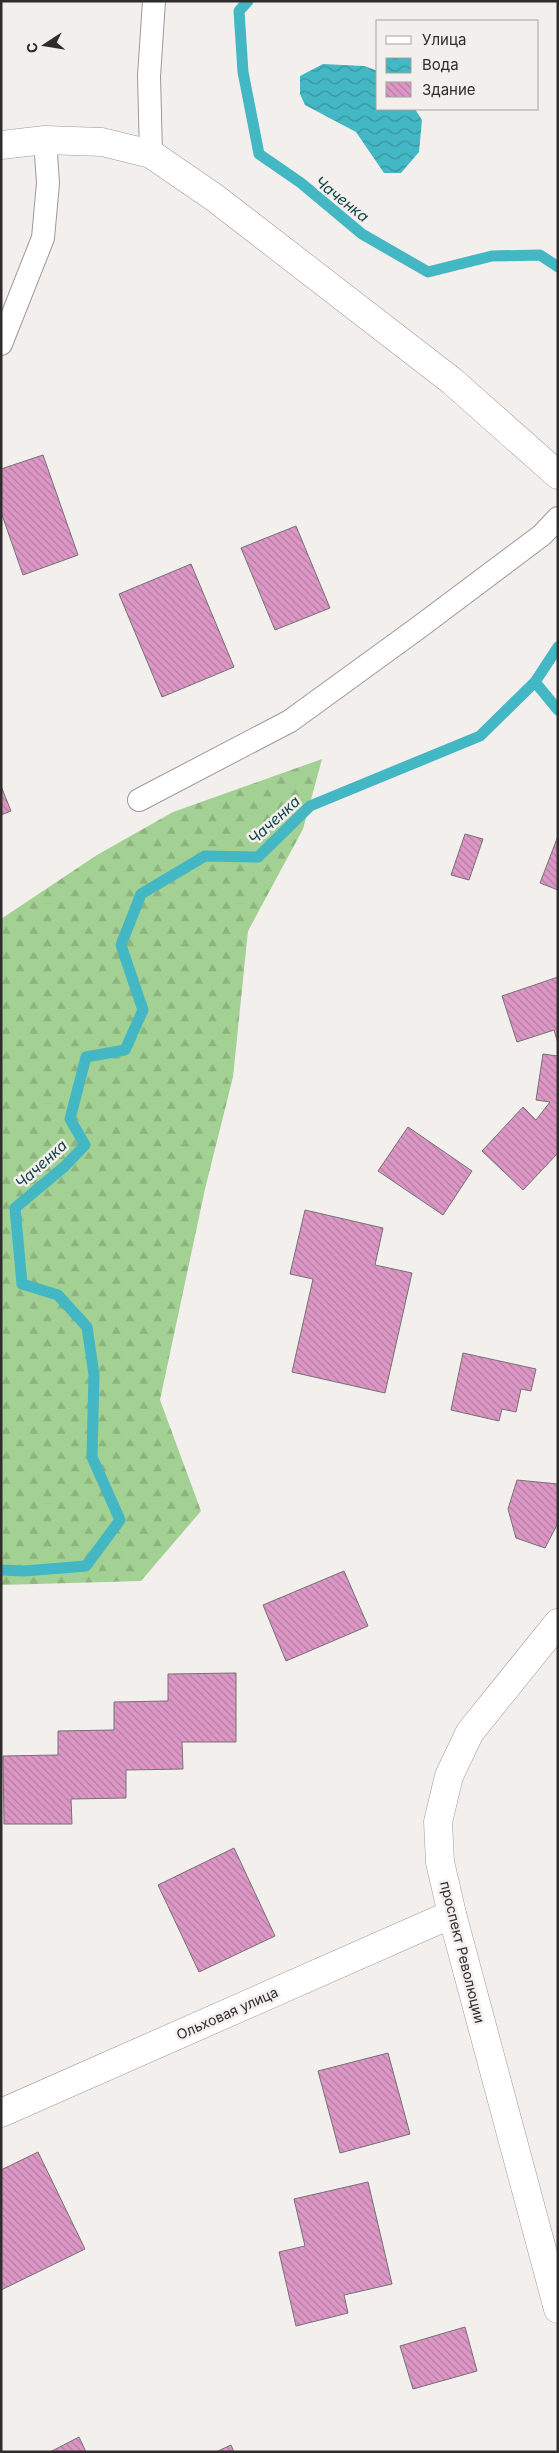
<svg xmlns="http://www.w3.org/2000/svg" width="559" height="2453" font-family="Inter,sans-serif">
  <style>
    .forest { fill: url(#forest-firs) }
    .water { fill: url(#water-waves) }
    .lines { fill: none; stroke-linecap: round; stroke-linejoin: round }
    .stream { stroke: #43b7c3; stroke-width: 11 }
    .building { fill: url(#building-back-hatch); stroke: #757274 }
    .service-casing { stroke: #9d9998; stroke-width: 24 }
    .minor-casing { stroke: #9d9998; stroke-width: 29 }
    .tertiary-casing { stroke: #9d9998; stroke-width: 29 }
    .service { stroke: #fff; stroke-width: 22 }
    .minor { stroke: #fff; stroke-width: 28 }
    .tertiary { stroke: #fff; stroke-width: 28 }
    .labels { text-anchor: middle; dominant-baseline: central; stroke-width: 5; stroke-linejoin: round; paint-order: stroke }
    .street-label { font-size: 14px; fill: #2f2d2c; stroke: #f3efed }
    .water-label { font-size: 15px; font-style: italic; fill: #12464b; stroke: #f3efed }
  </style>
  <defs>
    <pattern id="forest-firs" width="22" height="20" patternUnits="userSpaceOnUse" patternTransform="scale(1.25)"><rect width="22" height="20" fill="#a3d093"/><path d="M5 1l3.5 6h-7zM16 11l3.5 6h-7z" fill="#8db37f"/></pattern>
    <pattern id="water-waves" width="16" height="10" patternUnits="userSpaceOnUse" patternTransform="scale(1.25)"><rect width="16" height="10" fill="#43b7c3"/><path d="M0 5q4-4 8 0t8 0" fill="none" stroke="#38959f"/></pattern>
    <pattern id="building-back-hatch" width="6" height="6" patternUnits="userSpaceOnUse" patternTransform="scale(1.25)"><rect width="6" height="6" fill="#dd97c6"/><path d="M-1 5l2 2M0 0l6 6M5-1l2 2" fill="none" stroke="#b47ca1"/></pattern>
  </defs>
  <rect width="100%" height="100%" fill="#f3efed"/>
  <path class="forest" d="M322 759 303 829 248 931 233 1077 205 1189 160 1400 201 1511 141 1581 1 1585V919L97 855 173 812Z"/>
  <path class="water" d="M323 64 364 66 378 71V109H415L422 120 419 152 401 173H384L356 132 305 105 300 94V76Z"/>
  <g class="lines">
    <g class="stream">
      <path d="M248 1 239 11 243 72 259 154 301 183 362 234 428 272 492 256 540 255 558 267"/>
      <path d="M535 682 558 710"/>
      <path d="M1 1570 24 1571 86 1566 120 1520 92 1457 94 1375 87 1327 58 1295 22 1284 15 1208 65 1166 85 1145 70 1119 86 1057 125 1050 143 1010 121 945 141 894 205 856 258 857 310 806 480 736 535 682 558 647"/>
    </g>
  </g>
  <g class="building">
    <path d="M43 455 78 555 23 575 1 512V469Z"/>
    <path d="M296 526 330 608 275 630 241 548Z"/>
    <path d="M191 564 234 667 162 697 119 594Z"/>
    <path d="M1 786 11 811 1 815Z"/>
    <path d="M465 834 483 839 469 880 451 875Z"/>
    <path d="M558 836V890L540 883Z"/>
    <path d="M558 977V1043L554 1030 517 1042 502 996Z"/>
    <path d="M543 1054 558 1056V1153L523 1190 482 1151 523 1107 536 1120 550 1102 536 1100Z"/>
    <path d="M408 1127 472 1171 443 1215 378 1171Z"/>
    <path d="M305 1210 383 1228 375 1265 412 1273 385 1393 292 1372 313 1279 290 1274Z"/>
    <path d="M463 1353 536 1369 531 1391 521 1389 516 1412 502 1409 499 1421 451 1410Z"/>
    <path d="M517 1480 558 1484V1523L545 1548 516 1538 508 1509Z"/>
    <path d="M344 1571 368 1626 286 1661 263 1605Z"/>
    <path d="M236 1673V1742H182L183 1769 126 1770V1798L71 1799 72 1824H4L3 1756 58 1755V1731L114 1730V1702L168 1701V1674Z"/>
    <path d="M234 1848 275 1936 199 1972 158 1885Z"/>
    <path d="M388 2053 410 2134 340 2153 318 2071Z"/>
    <path d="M38 2152 85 2249 1 2290V2170Z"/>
    <path d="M368 2182 392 2284 344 2295 348 2313 296 2326 279 2252 305 2246 294 2199Z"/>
    <path d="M465 2327 477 2371 413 2389 400 2346Z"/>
    <path d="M79 2437 86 2452H50Z"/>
    <path d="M231 2445 234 2452H216Z"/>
  </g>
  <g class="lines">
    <defs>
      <g id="service">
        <path d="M151 154 149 76 154 1"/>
        <path d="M1 344 43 238 48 183 45 140"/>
        <path d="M139 800 290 721 418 628 542 535 558 518"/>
      </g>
      <path id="minor" d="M1 2113 452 1914"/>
      <g id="tertiary">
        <path d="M1 145 45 140 102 142 151 154 215 198 452 381 558 475"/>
        <path d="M558 1623 470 1732 449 1776 438 1822 440 1862 452 1914 558 2309"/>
      </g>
    </defs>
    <use href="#service" class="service-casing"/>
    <use href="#minor" class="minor-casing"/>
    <use href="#tertiary" class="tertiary-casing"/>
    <use href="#service" class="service"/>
    <use href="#minor" class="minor"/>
    <use href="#tertiary" class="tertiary"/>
  </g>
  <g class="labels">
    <g class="street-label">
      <text transform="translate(463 1952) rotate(76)">проспект Революции</text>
      <text transform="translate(227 2013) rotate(-24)">Ольховая улица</text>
    </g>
    <g class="water-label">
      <text transform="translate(342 199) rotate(38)">Чаченка</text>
      <text transform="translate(274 820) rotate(-42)">Чаченка</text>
      <text transform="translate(41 1164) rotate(-42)">Чаченка</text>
    </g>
  </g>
  <rect width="559" height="2453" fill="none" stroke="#2f2d2c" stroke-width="5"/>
  <rect x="376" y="20" width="162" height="90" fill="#f3efed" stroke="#a5a1a0"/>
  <rect x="386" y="36" width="25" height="8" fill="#ffffff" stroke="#a5a1a0"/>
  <text x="422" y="45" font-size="15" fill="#2f2d2c">Улица</text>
  <rect x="386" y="58" width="25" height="15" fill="url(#water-waves)" stroke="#a5a1a0"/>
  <text x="422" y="70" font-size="15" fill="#2f2d2c">Вода</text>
  <rect x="386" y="82" width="25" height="15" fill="url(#building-back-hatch)" stroke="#a5a1a0"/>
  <text x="422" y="95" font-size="15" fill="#2f2d2c">Здание</text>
  <g transform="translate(45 45) rotate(258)" stroke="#f3efed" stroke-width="4" paint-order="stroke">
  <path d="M0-4L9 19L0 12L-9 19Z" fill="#2f2d2c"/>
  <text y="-8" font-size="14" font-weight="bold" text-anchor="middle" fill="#2f2d2c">С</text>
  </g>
</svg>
